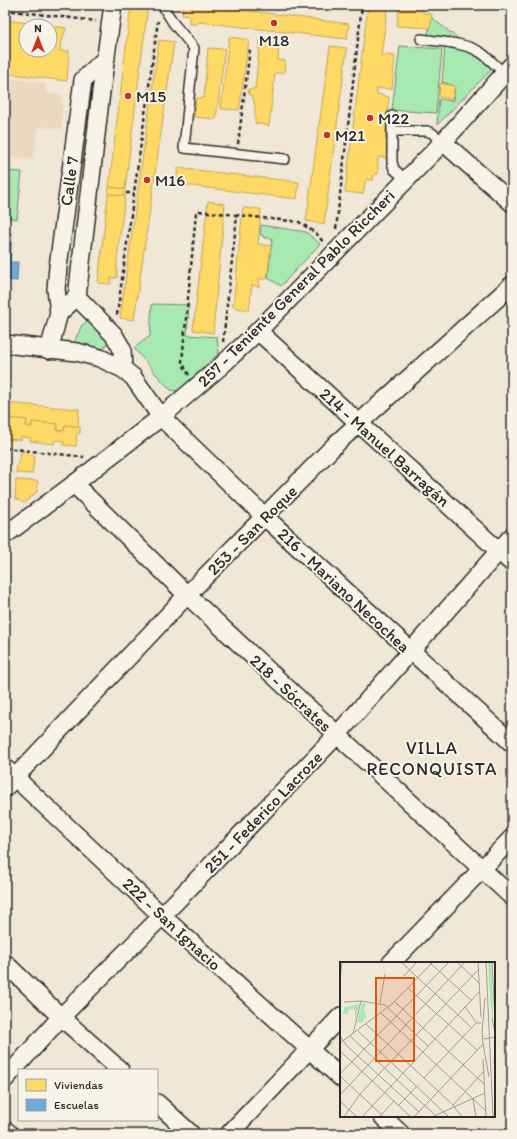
<svg xmlns="http://www.w3.org/2000/svg" width="517" height="1139" font-family="Itim,sans-serif">
  <style>
    .built { fill: #ead9c0 }
    .green { fill: #a8e9b1; stroke: #6a8a6e }
    .homes { fill: #ffd966; stroke: #bfa554; fill-rule: evenodd }
    .schools { fill: #6fa8dc; stroke: #5b82a7 }
    .lines { fill: none; stroke-linecap: round; stroke-linejoin: round }
    .lane-casing { stroke: #2b2b2b; stroke-width: 12 }
    .street-casing { stroke: #2b2b2b; stroke-width: 20 }
    .path { stroke: #2b2b2b; stroke-width: 2.5; stroke-dasharray: 4 3; stroke-linecap: butt }
    .lane { stroke: #f7f3e8; stroke-width: 9 }
    .street { stroke: #f7f3e8; stroke-width: 17 }
    .poi-dot { fill: #c8321e; stroke: #f7f3e8; stroke-width: 1.5 }
    .labels { text-anchor: middle; dominant-baseline: central; stroke-width: 4; stroke-linejoin: round; paint-order: stroke }
    .poi-label { font-size: 17px; fill: #2b2b2b; stroke: #f7f3e8; text-anchor: start }
    .street-label { font-size: 17px; fill: #2b2b2b; stroke: #f7f3e8 }
    .neighbourhood-label { font-size: 18px; letter-spacing: 1px; fill: #2b2b2b; stroke: #f7f3e8 }
    .inset-road { fill: none; stroke: #a29c92; stroke-width: 1 }
    .view { fill: #df570e; fill-opacity: 0.15; stroke: #df570e; stroke-width: 2 }
    .inset-edge { fill: none; stroke: #2b2b2b; stroke-width: 2 }
  </style>
  <rect width="100%" height="100%" fill="#f1e7d6"/>
  <filter id="ink" filterUnits="userSpaceOnUse"><feTurbulence type="fractalNoise" baseFrequency=".025" numOctaves="2"/><feDisplacementMap in="SourceGraphic" scale="8" xChannelSelector="R" yChannelSelector="G"/><feConvolveMatrix kernelMatrix="1 2 1 2 8 2 1 2 1" color-interpolation-filters="sRGB"/></filter>
  <g filter="url(#ink)">
    <path class="built" d="M5 78 45 83 46 93 62 95V129L38 127 33 160 5 156Z"/>
    <g class="green">
      <path d="M432 18 494 67 437 125 439 99 453 101 455 86 442 82 445 46 426 41Z"/>
      <path d="M400 46 442 49 436 113 392 110Z"/>
      <path d="M5 171 22 172 17 219 5 217Z"/>
      <path d="M261 225 306 232 320 244 281 286 268 278 272 238H264L263 235H260Z"/>
      <path d="M152 304 189 305 187 335 217 337 219 353 178 391 171 390 162 381 134 348 150 336Z"/>
      <path d="M87 321 91 322 110 340 98 356 72 347 82 325Z"/>
    </g>
    <g class="homes">
      <path d="M131 5H148L125 189 109 187Z"/>
      <path d="M183 5H206L349 24 347 39 199 22 197 24H189V16L182 15Z"/>
      <path d="M368 5H388L381 55 395 56 392 89 377 88V94L389 97 385 139 389 140 386 158 378 157V174H374L373 180 366 179 363 194 345 192Z"/>
      <path d="M399 7 423 9V13L432 14 430 28 397 26Z"/>
      <path d="M5 20 66 28 59 51H69L67 81 5 73ZM26 26H50V50H26Z"/>
      <path d="M229 37 249 40 239 110 221 109Z"/>
      <path d="M159 40 174 42 134 320 120 318Z"/>
      <path d="M260 40 279 41 278 60 285 61 284 73H275L269 126 255 123V107L253 97 249 94 248 89H255Z"/>
      <path d="M330 46 347 48 324 224 306 221Z"/>
      <path d="M208 48 225 49 216 119 194 117 196 98H204Z"/>
      <path d="M440 83 455 86 452 99 439 97Z"/>
      <path d="M178 168 299 182 297 199 176 184Z"/>
      <path d="M109 187 125 189V196L108 194Z"/>
      <path d="M108 194 125 196 117 259V278H111V284L98 283Z"/>
      <path d="M208 201 225 204 213 333 193 330Z"/>
      <path d="M243 208 261 209 258 244 271 246 267 279H259V287L252 285 249 310 233 307Z"/>
      <path d="M5 403 79 409 78 427 65 425 64 431 57 430 58 424 32 422V427L26 426 27 420 5 418Z"/>
      <path d="M5 418 27 420 26 426 32 427V422L58 424 57 430 64 431 65 425 80 427V433H77L76 446 63 445 64 441 55 440 54 444 30 441 31 438 21 437V440L5 439Z"/>
      <path d="M21 451 28 452V455H35L32 474 16 473 18 460H20Z"/>
      <path d="M16 480 38 481 37 492 24 503 15 498Z"/>
    </g>
    <path class="schools" d="M5 233 12 234 10 262H18L17 281 5 280Z"/>
    <g class="lines">
      <defs>
        <g id="lane">
          <path d="M162 5 174 24 194 48 184 148 285 159"/>
          <path d="M421 39C440 42 463 42 480 52 489 58 496 66 504 73"/>
          <path d="M392 116V162L394 169 406 180"/>
          <path d="M393 131H427L432 133 443 142"/>
        </g>
        <g id="street">
          <path d="M443 142 512 203"/>
          <path d="M77 297 114 335 122 349 123 369"/>
          <path d="M59 313 56 289 58 267 83 80 106 58"/>
          <path d="M258 331 512 563"/>
          <path d="M5 344 77 352 100 358 123 369 133 377 161 417 265 517 512 743"/>
          <path d="M49 350 59 313 77 297 101 92 113 5"/>
          <path d="M74 484 187 595 512 897"/>
          <path d="M5 535 74 484 161 417 221 366 258 331 406 180 443 142 512 65"/>
          <path d="M5 768 162 916 341 1078"/>
          <path d="M5 788 187 595 338 442 512 285"/>
          <path d="M5 963 61 1017 120 1070"/>
          <path d="M391 963 512 838"/>
          <path d="M5 1079 61 1017 162 916 337 735 512 536"/>
          <path d="M157 1103 191 1134"/>
          <path d="M382 1116 401 1134"/>
          <path d="M5 1130 10 1134"/>
          <path d="M229 1134 341 1016"/>
        </g>
      </defs>
      <use href="#lane" class="lane-casing"/>
      <use href="#street" class="street-casing"/>
      <g class="path">
        <path d="M5 10 96 21"/>
        <path d="M238 144 250 49"/>
        <path d="M126 193H134"/>
        <path d="M336 229 362 5"/>
        <path d="M117 315 158 21"/>
        <path d="M223 342 237 215 299 222 316 233 324 243"/>
        <path d="M189 375 182 362 196 213 199 211 237 215"/>
        <path d="M5 448 84 457"/>
      </g>
      <use href="#lane" class="lane"/>
      <use href="#street" class="street"/>
    </g>
  </g>
  <g class="poi-dot">
    <circle cx="274" cy="23" r="4"/>
    <circle cx="128" cy="96" r="4"/>
    <circle cx="370" cy="118" r="4"/>
    <circle cx="327" cy="135" r="4"/>
    <circle cx="147" cy="180" r="4"/>
  </g>
  <g class="labels">
    <g class="poi-label">
      <text x="274" y="40" text-anchor="middle">M18</text>
      <text x="136" y="96">M15</text>
      <text x="378" y="118">M22</text>
      <text x="335" y="135">M21</text>
      <text x="155" y="180">M16</text>
    </g>
    <g class="street-label">
      <text transform="translate(69 181) rotate(-82)">Calle 7</text>
      <text transform="translate(296 288) rotate(-45)">257 - Teniente General Pablo Riccheri</text>
      <text transform="translate(385 447) rotate(42)">214 - Manuel Barragán</text>
      <text transform="translate(252 530) rotate(-45)">253 - San Roque</text>
      <text transform="translate(344 590) rotate(43)">216 - Mariano Necochea</text>
      <text transform="translate(291 693) rotate(43)">218 - Sócrates</text>
      <text transform="translate(263 812) rotate(-46)">251 - Federico Lacroze</text>
      <text transform="translate(172 924) rotate(43)">222 - San Ignacio</text>
    </g>
    <g class="neighbourhood-label">
      <text x="432" y="748">VILLA<tspan x="432" dy="21">RECONQUISTA</tspan></text>
    </g>
  </g>
  <g transform="translate(340 962)">
    <rect width="155" height="155" fill="#f1e7d6"/>
    <path d="M148 0H151L153 37 150 31 153 38V61L150 38ZM22 41H26L24 47 27 56H24L23 60 17 61ZM19 42 15 59V48L9 47 8 52H3L4 45Z" fill="#a8e9b1"/>
    <path class="inset-road" d="M61 0 131 65M89 0 131 38M117 0 139 21M138 0 141 55M146 0 153 155M152 0 155 59M64 14 77 0M0 19 2 0M68 26 137 88M4 40 21 39 45 43 88 84M55 40 144 122M40 41 45 12M125 45 136 60M41 51 145 148M152 56 155 72M26 62 113 143 122 155M18 69 109 155M142 69 143 83M142 70 145 36M13 72 21 39M0 74 7 84 79 150M10 74 97 155M142 75 145 77 155 75M0 81 52 42 93 0M143 82 149 115M0 89 71 155M143 97 146 155M154 101 155 89M0 112 109 0M0 114 44 155M84 116 136 61H141M0 133 125 0M133 137 136 155M0 139 17 155M59 143 77 124M113 143 144 109M4 155 20 132 139 7M22 155 140 29M39 155 54 139M74 155 143 82M92 155 145 131"/>
    <path class="view" d="M36 16H74V99H36Z"/>
    <rect width="155" height="155" class="inset-edge"/>
  </g>
  <rect width="517" height="1139" fill="none" stroke="#f7f3e8" stroke-width="20"/>
  <rect x="10" y="10" width="497" height="1119" fill="none" stroke="#2b2b2b" stroke-width="1.5" filter="url(#ink)"/>
  <rect x="18" y="1069" width="140" height="52" fill="#f7f3e8" stroke="#a5a39c"/>
  <rect x="26" y="1079" width="20" height="12" fill="#ffd966" stroke="#a5a39c"/>
  <text x="54" y="1089" font-size="12" fill="#2b2b2b">Viviendas</text>
  <rect x="26" y="1099" width="20" height="12" fill="#6fa8dc" stroke="#a5a39c"/>
  <text x="54" y="1109" font-size="12" fill="#2b2b2b">Escuelas</text>
  <g transform="translate(38 38)"><circle r="19" fill="#f7f3e8" stroke="#a5a39c"/>
  <path d="M0-3L7 15L0 10L-7 15Z" fill="#c8321e"/>
  <text y="-6" font-size="11" font-weight="bold" text-anchor="middle" fill="#2b2b2b">N</text>
  </g>
</svg>
